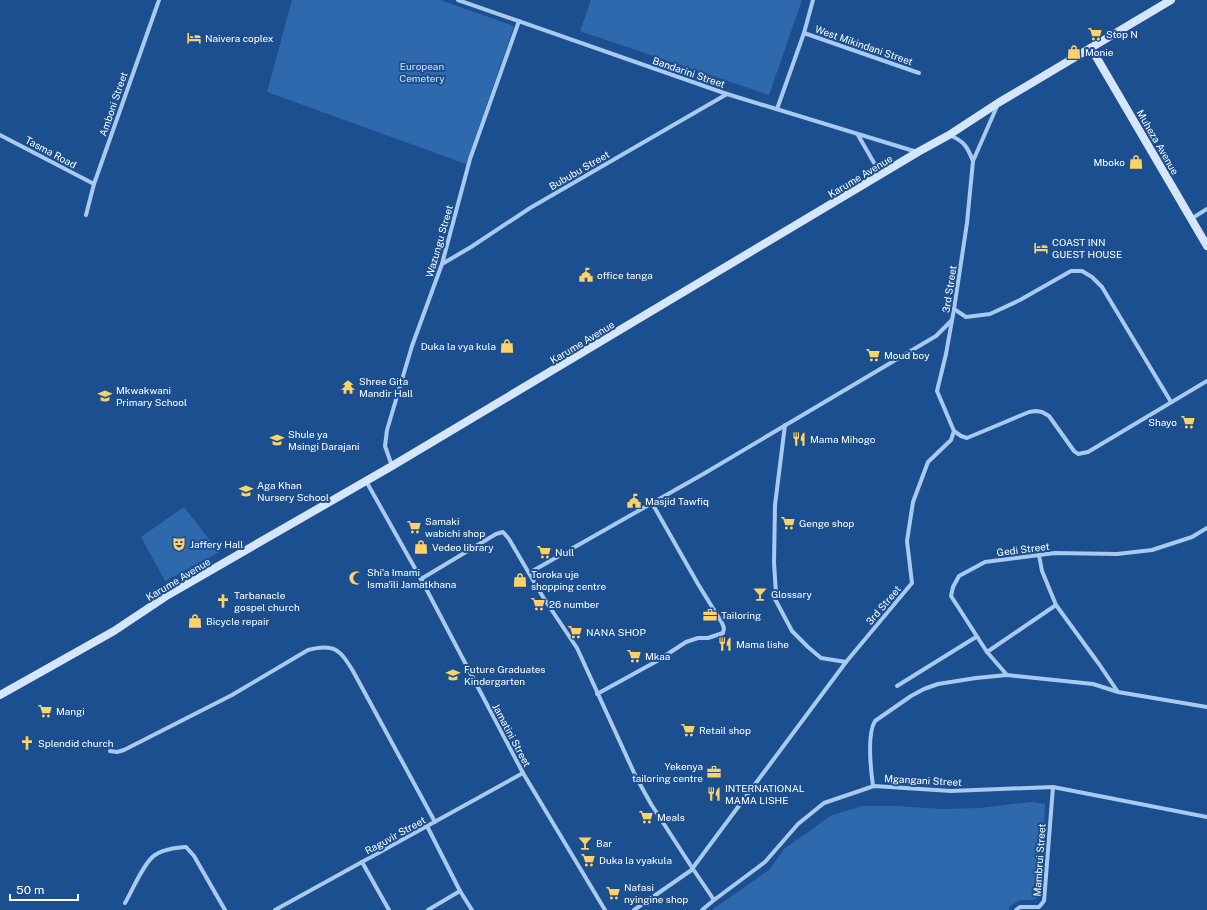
<svg xmlns="http://www.w3.org/2000/svg" width="1207" height="910" font-family="'Public Sans',sans-serif">
  <style>
    .green { fill: #2e69ad }
    .lines { fill: none; stroke-linecap: round; stroke-linejoin: round }
    .street { stroke: #a9c9ee; stroke-width: 4 }
    .secondary { stroke: #d6e6fa; stroke-width: 8 }
    .labels { text-anchor: middle; dominant-baseline: central; stroke-width: 4; stroke-linejoin: round; paint-order: stroke }
    .poi-label { font-size: 10px; fill: #fff; stroke: #1b4f8f; text-anchor: start }
    .street-label { font-size: 10px; fill: #fff; stroke: #1b4f8f }
    .park-label { font-size: 10px; fill: #cfe3fa; stroke: #1b4f8f }
  </style>
  <rect width="100%" height="100%" fill="#1b4f8f"/>
  <g class="green">
    <path d="M292 0H440L514 26 466 164 267 92Z"/>
    <path d="M591 0H802L769 95 580 31Z"/>
    <path d="M184 507 219 552 165 581 141 537Z"/>
    <path d="M1032 802 1045 804 1040 897 1033 900H1020L1009 907V910H712L770 869 784 849 832 815 863 806H896L940 809 979 808Z"/>
  </g>
  <g class="lines">
    <g class="street">
      <path d="M458 0 727 94 917 152"/>
      <path d="M804 33 919 73"/>
      <path d="M777 109 804 33 813 0"/>
      <path d="M0 135 94 184"/>
      <path d="M858 135 881 175"/>
      <path d="M949 135C964 141 967 146 973 161"/>
      <path d="M86 215 94 184 159 0"/>
      <path d="M1191 219 1207 209"/>
      <path d="M442 264 471 247 530 208 727 94"/>
      <path d="M954 309 966 317 990 314 1020 300 1071 271H1082L1092 277 1102 287 1171 402"/>
      <path d="M785 425 775 505 774 563 776 593 775 599 792 631 808 647 821 658 846 662"/>
      <path d="M954 431 961 436 967 438 1029 412 1036 411 1042 412 1049 416 1074 451 1078 454 1088 452 1207 381"/>
      <path d="M392 466 385 446 387 430 412 346 442 264 470 159 519 21"/>
      <path d="M366 481 421 579 523 773 605 910"/>
      <path d="M1039 555 1042 571 1056 605 1099 664 1118 692"/>
      <path d="M529 573 705 473 936 336 952 320"/>
      <path d="M421 579 496 534 503 532 509 539 543 597 577 648 636 777 651 804 693 869"/>
      <path d="M987 652 1056 605"/>
      <path d="M1007 675 987 652 951 596 953 587 959 576 985 562 1055 553 1117 554 1152 550 1192 537 1207 528"/>
      <path d="M897 686 976 637"/>
      <path d="M597 694 657 661 686 642 698 638H708L723 633 724 628 722 623 698 584 652 503"/>
      <path d="M110 751 117 752 124 750 232 695 308 650C335 643 340 650 353 671L435 822"/>
      <path d="M873 786C871 771 867 734 875 721L911 696 924 689 938 684 976 678 1007 675 1093 684 1118 692 1207 707"/>
      <path d="M427 826 460 891 472 910"/>
      <path d="M362 862 389 910"/>
      <path d="M692 869 846 662 912 583 907 541 913 502 928 462 951 440 954 431 937 391 946 354 954 309 967 223 973 161 998 104"/>
      <path d="M125 903C132 891 144 862 155 855 164 849 176 848 186 847L194 856 225 910"/>
      <path d="M275 910 523 773"/>
      <path d="M428 910 460 891"/>
      <path d="M634 910 693 869 714 900 765 862 798 824 824 803 874 786 951 791 1053 787 1207 817"/>
      <path d="M702 910 714 900"/>
      <path d="M1016 910 1020 907H1039L1044 901 1053 787"/>
    </g>
    <g class="secondary">
      <path d="M1091 48 1207 246"/>
      <path d="M0 695 114 631 168 595 392 466 918 152 949 135 998 103 1171 0"/>
    </g>
  </g>
  <defs>
    <symbol id="supermarket-bare" viewBox="-9 -9 18 18"><path d="M-6-5.5h2.5l.6 2H6L4.5 2H-2.5L-4.4-4H-6ZM-1.5 3.2a1.3 1.3 0 1 0 .1 0ZM3 3.2a1.3 1.3 0 1 0 .1 0Z" fill="#ffd166" stroke="#1b4f8f" stroke-width="2.5" paint-order="stroke"/></symbol>
    <symbol id="hotel-bare" viewBox="-9 -9 18 18"><path d="M-6-4.5h1.5V1H6V5H4.5V3h-9V5H-6ZM-4 0a1.8 1.8 0 1 1 3.6 0ZM.5 0V-2.5h3Q6-2.5 6 0Z" fill="#ffd166" stroke="#1b4f8f" stroke-width="2.5" paint-order="stroke"/></symbol>
    <symbol id="shop-bare" viewBox="-9 -9 18 18"><path d="M-5-2.5h2.3a2.7 3.5 0 0 1 5.4 0H5L5.5 6h-11ZM-1.5-2.5h3a1.5 2.3 0 0 0-3 0Z" fill="#ffd166" stroke="#1b4f8f" stroke-width="2.5" paint-order="stroke"/></symbol>
    <symbol id="civic-bare" viewBox="-9 -9 18 18"><path d="M-.6-6.5H3V-4.5H.6V-3L4-1V1h2V6H-6V1h2V-1L-.6-3ZM-1.2 2.5V6h2.4V2.5Z" fill="#ffd166" stroke="#1b4f8f" stroke-width="2.5" paint-order="stroke"/></symbol>
    <symbol id="temple-bare" viewBox="-9 -9 18 18"><path d="M0-6L5-2H3V0L6.5 2.5H4V6H1.5V3h-3V6H-4V2.5H-6.5L-3 0V-2H-5Z" fill="#ffd166" stroke="#1b4f8f" stroke-width="2.5" paint-order="stroke"/></symbol>
    <symbol id="school-bare" viewBox="-9 -9 18 18"><path d="M0-5L7-2L0 1L-7-2ZM-4 1L0 2.5L4 1V4Q0 6-4 4Z" fill="#ffd166" stroke="#1b4f8f" stroke-width="2.5" paint-order="stroke"/></symbol>
    <symbol id="restaurant-bare" viewBox="-9 -9 18 18"><path d="M-5-6h1v4h1v-4h1v4h1v-4h1v5L-1.5 .5V6h-2V.5L-5-1ZM5-6V6H3V1.5H1.5Q1.5-4 5-6Z" fill="#ffd166" stroke="#1b4f8f" stroke-width="2.5" paint-order="stroke"/></symbol>
    <symbol id="theatre-bare" viewBox="-9 -9 18 18"><path d="M-5-5.5Q0-4 5-5.5V0Q5 5 0 6Q-5 5-5 0ZM-3.3-2.5H-1v1.5H-3.3ZM1-2.5H3.3v1.5H1ZM-2.8 1Q0 5.5 2.8 1Z" fill="#ffd166" stroke="#1b4f8f" stroke-width="2.5" paint-order="stroke"/></symbol>
    <symbol id="mosque-bare" viewBox="-9 -9 18 18"><path d="M3.5-4.9A6 6 0 1 0 3.5 4.9A5 5 0 1 1 3.5-4.9Z" fill="#ffd166" stroke="#1b4f8f" stroke-width="2.5" paint-order="stroke"/></symbol>
    <symbol id="bar-bare" viewBox="-9 -9 18 18"><path d="M-6-5H6L.8 .8V4.5H3.5V6h-7V4.5H-.8V.8Z" fill="#ffd166" stroke="#1b4f8f" stroke-width="2.5" paint-order="stroke"/></symbol>
    <symbol id="church-bare" viewBox="-9 -9 18 18"><path d="M-1.2-6h2.4v3.5h3.3v2.4h-3.3V6h-2.4V-.1h-3.3v-2.4h3.3Z" fill="#ffd166" stroke="#1b4f8f" stroke-width="2.5" paint-order="stroke"/></symbol>
    <symbol id="office-bare" viewBox="-9 -9 18 18"><path d="M-6-3h4V-5.5h4V-3h4V5H-6ZM-1-4.5V-3h2v-1.5ZM-6 0V1H6V0Z" fill="#ffd166" stroke="#1b4f8f" stroke-width="2.5" paint-order="stroke"/></symbol>
  </defs>
  <g fill-rule="evenodd">
    <use href="#supermarket-bare" x="1085" y="24" width="20" height="20"/>
    <use href="#hotel-bare" x="184" y="28" width="20" height="20"/>
    <use href="#shop-bare" x="1064" y="42" width="20" height="20"/>
    <use href="#shop-bare" x="1126" y="152" width="20" height="20"/>
    <use href="#hotel-bare" x="1031" y="238" width="20" height="20"/>
    <use href="#civic-bare" x="576" y="265" width="20" height="20"/>
    <use href="#shop-bare" x="497" y="336" width="20" height="20"/>
    <use href="#supermarket-bare" x="863" y="345" width="20" height="20"/>
    <use href="#temple-bare" x="338" y="377" width="20" height="20"/>
    <use href="#school-bare" x="95" y="386" width="20" height="20"/>
    <use href="#supermarket-bare" x="1178" y="412" width="20" height="20"/>
    <use href="#restaurant-bare" x="789" y="429" width="20" height="20"/>
    <use href="#school-bare" x="267" y="430" width="20" height="20"/>
    <use href="#school-bare" x="236" y="481" width="20" height="20"/>
    <use href="#civic-bare" x="624" y="491" width="20" height="20"/>
    <use href="#supermarket-bare" x="778" y="513" width="20" height="20"/>
    <use href="#supermarket-bare" x="404" y="517" width="20" height="20"/>
    <use href="#theatre-bare" x="169" y="534" width="20" height="20"/>
    <use href="#shop-bare" x="411" y="537" width="20" height="20"/>
    <use href="#supermarket-bare" x="534" y="542" width="20" height="20"/>
    <use href="#mosque-bare" x="346" y="568" width="20" height="20"/>
    <use href="#shop-bare" x="510" y="570" width="20" height="20"/>
    <use href="#bar-bare" x="750" y="584" width="20" height="20"/>
    <use href="#church-bare" x="213" y="591" width="20" height="20"/>
    <use href="#supermarket-bare" x="528" y="594" width="20" height="20"/>
    <use href="#office-bare" x="700" y="605" width="20" height="20"/>
    <use href="#shop-bare" x="185" y="611" width="20" height="20"/>
    <use href="#supermarket-bare" x="565" y="622" width="20" height="20"/>
    <use href="#restaurant-bare" x="715" y="634" width="20" height="20"/>
    <use href="#supermarket-bare" x="624" y="646" width="20" height="20"/>
    <use href="#school-bare" x="443" y="665" width="20" height="20"/>
    <use href="#supermarket-bare" x="35" y="701" width="20" height="20"/>
    <use href="#supermarket-bare" x="678" y="720" width="20" height="20"/>
    <use href="#church-bare" x="17" y="733" width="20" height="20"/>
    <use href="#office-bare" x="704" y="762" width="20" height="20"/>
    <use href="#restaurant-bare" x="704" y="784" width="20" height="20"/>
    <use href="#supermarket-bare" x="636" y="807" width="20" height="20"/>
    <use href="#bar-bare" x="575" y="833" width="20" height="20"/>
    <use href="#supermarket-bare" x="578" y="850" width="20" height="20"/>
    <use href="#supermarket-bare" x="603" y="883" width="20" height="20"/>
  </g>
  <g class="labels">
    <g class="poi-label">
      <text x="1106" y="34">Stop N</text>
      <text x="205" y="38">Naivera coplex</text>
      <text x="1085" y="52">Monie</text>
      <text x="1125" y="162" text-anchor="end">Mboko</text>
      <text x="1052" y="242">COAST INN<tspan x="1052" dy="12">GUEST HOUSE</tspan></text>
      <text x="597" y="275">office tanga</text>
      <text x="496" y="346" text-anchor="end">Duka la vya kula</text>
      <text x="884" y="355">Moud boy</text>
      <text x="359" y="381">Shree Gita<tspan x="359" dy="12">Mandir Hall</tspan></text>
      <text x="116" y="390">Mkwakwani<tspan x="116" dy="12">Primary School</tspan></text>
      <text x="1177" y="422" text-anchor="end">Shayo</text>
      <text x="288" y="434">Shule ya<tspan x="288" dy="12">Msingi Darajani</tspan></text>
      <text x="810" y="439">Mama Mihogo</text>
      <text x="257" y="485">Aga Khan<tspan x="257" dy="12">Nursery School</tspan></text>
      <text x="645" y="501">Masjid Tawfiq</text>
      <text x="425" y="521">Samaki<tspan x="425" dy="12">wabichi shop</tspan></text>
      <text x="799" y="523">Genge shop</text>
      <text x="190" y="544">Jaffery Hall</text>
      <text x="432" y="547">Vedeo library</text>
      <text x="555" y="552">Null</text>
      <text x="367" y="572">Shi'a Imami<tspan x="367" dy="12">Isma'ili Jamatkhana</tspan></text>
      <text x="531" y="574">Toroka uje<tspan x="531" dy="12">shopping centre</tspan></text>
      <text x="771" y="594">Glossary</text>
      <text x="234" y="595">Tarbanacle<tspan x="234" dy="12">gospel church</tspan></text>
      <text x="549" y="604">26 number</text>
      <text x="721" y="615">Tailoring</text>
      <text x="206" y="621">Bicycle repair</text>
      <text x="586" y="632">NANA SHOP</text>
      <text x="736" y="644">Mama lishe</text>
      <text x="645" y="656">Mkaa</text>
      <text x="464" y="669">Future Graduates<tspan x="464" dy="12">Kindergarten</tspan></text>
      <text x="56" y="711">Mangi</text>
      <text x="699" y="730">Retail shop</text>
      <text x="38" y="743">Splendid church</text>
      <text x="703" y="766" text-anchor="end">Yekenya<tspan x="703" dy="12">tailoring centre</tspan></text>
      <text x="725" y="788">INTERNATIONAL<tspan x="725" dy="12">MAMA LISHE</tspan></text>
      <text x="657" y="817">Meals</text>
      <text x="596" y="843">Bar</text>
      <text x="599" y="860">Duka la vyakula</text>
      <text x="624" y="887">Nafasi<tspan x="624" dy="12">nyingine shop</tspan></text>
    </g>
    <g class="street-label">
      <text transform="translate(864 45) rotate(19)">West Mikindani Street</text>
      <text transform="translate(689 72) rotate(19)">Bandarini Street</text>
      <text transform="translate(113 104) rotate(-71)">Amboni Street</text>
      <text transform="translate(1158 142) rotate(60)">Muheza Avenue</text>
      <text transform="translate(51 152) rotate(28)">Tasma Road</text>
      <text transform="translate(579 170) rotate(-30)">Bububu Street</text>
      <text transform="translate(860 176) rotate(-31)">Karume Avenue</text>
      <text transform="translate(439 241) rotate(-74)">Wazungu Street</text>
      <text transform="translate(949 289) rotate(-81)">3rd Street</text>
      <text transform="translate(582 342) rotate(-31)">Karume Avenue</text>
      <text transform="translate(1023 549) rotate(-7)">Gedi Street</text>
      <text transform="translate(178 579) rotate(-31)">Karume Avenue</text>
      <text transform="translate(883 605) rotate(-50)">3rd Street</text>
      <text transform="translate(512 735) rotate(62)">Jamatini Street</text>
      <text transform="translate(923 780) rotate(3)">Mgangani Street</text>
      <text transform="translate(395 835) rotate(-29)">Raguvir Street</text>
      <text transform="translate(1039 860) rotate(-86)">Mambrui Street</text>
    </g>
    <g class="park-label">
      <text x="422" y="66">European<tspan x="422" dy="12">Cemetery</tspan></text>
    </g>
  </g>
  <path d="M10 894v6h68v-6" fill="none" stroke="#ffffff" stroke-width="2"/>
  <text x="16" y="894" font-size="12" fill="#ffffff" stroke="#1b4f8f" stroke-width="3" paint-order="stroke">50 m</text>
</svg>
